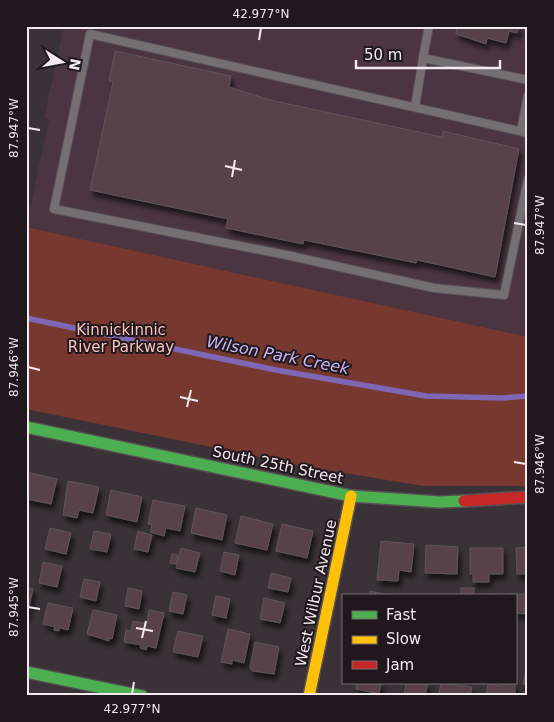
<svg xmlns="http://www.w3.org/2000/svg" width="554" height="722" font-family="'DejaVu Sans',sans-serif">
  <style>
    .built { fill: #4a3540 }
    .green { fill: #77382f }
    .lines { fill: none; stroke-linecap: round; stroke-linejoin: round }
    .stream { stroke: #7e67b4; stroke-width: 5.5 }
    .building { fill: #584249; stroke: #5e5558; filter: url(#shadow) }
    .lane-casing { stroke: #585055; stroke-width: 10 }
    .fast-casing { stroke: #585055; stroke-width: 14 }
    .slow-casing { stroke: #585055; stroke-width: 14 }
    .jam-casing { stroke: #585055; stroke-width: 14 }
    .lane { stroke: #766f72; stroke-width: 8 }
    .fast { stroke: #4caf50; stroke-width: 11 }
    .slow { stroke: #ffc107; stroke-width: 11 }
    .jam { stroke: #c62828; stroke-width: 11 }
    .ticks { fill: none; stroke: #f5e9f0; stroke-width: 2 }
    .labels { text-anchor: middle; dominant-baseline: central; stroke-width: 4; stroke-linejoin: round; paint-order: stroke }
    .park-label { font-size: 15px; fill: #fac5bb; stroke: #20181d }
    .street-label { font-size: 15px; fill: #f5e9f0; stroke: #20181d }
    .water-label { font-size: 16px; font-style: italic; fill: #c6b5f7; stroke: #20181d }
    .neatline { fill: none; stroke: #f5e9f0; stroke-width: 2 }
    .ticks-label { font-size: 12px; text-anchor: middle; fill: #f5e9f0 }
  </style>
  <defs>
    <filter id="shadow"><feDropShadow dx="3" dy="5.5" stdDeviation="2.5" flood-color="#0009"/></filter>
  </defs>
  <rect width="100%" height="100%" fill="#3a3236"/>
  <path class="built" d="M64 26H528V337L26 227 49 120 44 118Z"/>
  <path class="green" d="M26 227 528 337V486H423L303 466 26 409Z"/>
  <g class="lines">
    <path class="stream" d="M26 318 276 370 426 396 503 398 528 396"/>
  </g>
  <g class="building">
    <path d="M457 26H519L517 33 509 31 506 43 487 38 486 44 456 34Z"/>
    <path d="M115 51 231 76 229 87 270 100 442 137 443 131 519 149 495 277 417 260 416 263 304 240 303 244 226 228 228 219 90 190 113 82 109 81Z"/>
    <path d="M26 472 57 479 51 504 26 499Z"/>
    <path d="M68 481 99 487 93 513 79 510 77 518 63 515Z"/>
    <path d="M111 490 142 497 137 522 106 515Z"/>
    <path d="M153 500 185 506 180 531 166 528 164 536 150 532 152 525 148 524Z"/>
    <path d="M196 508 227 515 222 540 191 533Z"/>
    <path d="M241 516 273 524 267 550 235 543Z"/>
    <path d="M282 524 313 531 307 558 276 551Z"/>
    <path d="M50 528 71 533 66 554 45 549Z"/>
    <path d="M94 531 111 534 107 552 90 549Z"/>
    <path d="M138 531 152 535 148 552 134 549Z"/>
    <path d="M381 541 414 544 411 572 399 570 398 581 377 580Z"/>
    <path d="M426 545 458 547 457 574 425 573Z"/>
    <path d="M528 547V574H517L516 548Z"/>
    <path d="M181 548 200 553 195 572 176 568Z"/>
    <path d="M470 548H503V574H489V582H473V574H470Z"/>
    <path d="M224 552 239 555 235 575 220 571Z"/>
    <path d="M172 554 178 555 176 564 170 563Z"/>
    <path d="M43 562 62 566 57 587 39 583Z"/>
    <path d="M271 573 291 578 288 592 268 588Z"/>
    <path d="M84 579 100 582 96 601 80 597Z"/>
    <path d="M26 587 33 589 27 617H26Z"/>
    <path d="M128 588 142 591 139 609 125 606Z"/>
    <rect x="461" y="588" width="13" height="8"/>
    <path d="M370 591 388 595V596H369Z"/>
    <path d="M173 592 187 595 183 614 169 611Z"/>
    <path d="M508 594H527V614L515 613V596Z"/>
    <path d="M216 596 230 599 226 618 212 615Z"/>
    <path d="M264 598 285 603 280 623 260 619Z"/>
    <path d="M48 603 73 608 68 630 60 628 59 631 54 630 55 627 43 624Z"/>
    <path d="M93 610 117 615 112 639 109 638V641L87 634Z"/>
    <path d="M149 610 164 613 156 648 147 646 146 650 140 648 141 645 124 642 126 630 131 631 133 621 147 624Z"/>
    <path d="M228 629 250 634 244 663 232 660V664L221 662Z"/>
    <path d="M178 631 203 636 198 657 173 652Z"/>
    <path d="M255 642 279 647 274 674 252 671 250 668Z"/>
    <path d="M527 662 528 663V685L523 684Z"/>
    <path d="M357 683H381L379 694 356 689Z"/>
    <path d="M406 683H428L425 696H404Z"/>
    <path d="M441 683 472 687 470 696H444V694L439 693Z"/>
    <path d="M501 683H515V696L486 694 488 684 500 686Z"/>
  </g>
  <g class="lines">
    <defs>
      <g id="lane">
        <path d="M429 26 423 58 528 80"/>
        <path d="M415 107 423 58"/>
        <path d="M521 131 528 95"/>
        <path d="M528 133 90 34 54 209 291 256 434 288 504 295 528 179"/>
      </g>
      <g id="fast">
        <path d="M26 427 351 496 440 502 464 501"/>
        <path d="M26 672 142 696"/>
      </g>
      <path id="slow" d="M309 696 351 496"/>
      <path id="jam" d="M464 501 528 497"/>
    </defs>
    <use href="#lane" class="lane-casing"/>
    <use href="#fast" class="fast-casing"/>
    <use href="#slow" class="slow-casing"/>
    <use href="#jam" class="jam-casing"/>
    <use href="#lane" class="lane"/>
    <use href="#fast" class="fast"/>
    <use href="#slow" class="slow"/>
    <use href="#jam" class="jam"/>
  </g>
  <path class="ticks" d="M259 40 261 28M28 128 40 130M225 166 242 170M232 177 235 160M514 223 526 225M28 367 40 370M180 397 198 401M187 407 191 390M514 462 526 464M28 607 40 609M136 628 153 631M142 638 146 621M132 694 134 682"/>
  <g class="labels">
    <g class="park-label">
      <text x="121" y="330">Kinnickinnic<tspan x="121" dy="17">River Parkway</tspan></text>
    </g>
    <g class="street-label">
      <text transform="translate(278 465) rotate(12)">South 25th Street</text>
      <text transform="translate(316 593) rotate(-78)">West Wilbur Avenue</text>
    </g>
    <g class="water-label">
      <text transform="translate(278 355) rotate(11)">Wilson Park Creek</text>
    </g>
  </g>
  <rect width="554" height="722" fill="none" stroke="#20181d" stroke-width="55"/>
  <rect x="342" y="594" width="175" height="90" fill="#20181d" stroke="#756c71"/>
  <rect x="352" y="611" width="25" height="8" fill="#4caf50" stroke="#756c71"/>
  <text x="386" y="620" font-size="15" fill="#f5e9f0">Fast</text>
  <rect x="352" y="636" width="25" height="8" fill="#ffc107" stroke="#756c71"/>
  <text x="386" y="644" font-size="15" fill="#f5e9f0">Slow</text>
  <rect x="352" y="661" width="25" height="8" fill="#c62828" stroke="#756c71"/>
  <text x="386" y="670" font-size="15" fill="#f5e9f0">Jam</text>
  <g transform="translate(62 62) rotate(101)" stroke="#20181d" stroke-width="4" paint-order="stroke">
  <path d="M0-4L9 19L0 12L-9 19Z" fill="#f5e9f0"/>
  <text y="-8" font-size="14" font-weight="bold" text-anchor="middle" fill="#f5e9f0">N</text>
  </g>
  <path d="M356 60v8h144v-8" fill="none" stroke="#f5e9f0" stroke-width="2.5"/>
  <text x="364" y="60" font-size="15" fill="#f5e9f0" stroke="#20181d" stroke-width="4" paint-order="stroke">50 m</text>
  <rect x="28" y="28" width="498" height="666" class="neatline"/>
  <g class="ticks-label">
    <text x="261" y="18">42.977°N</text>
    <text transform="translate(14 128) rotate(-90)" y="4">87.947°W</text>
    <text transform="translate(540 225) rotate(-90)" y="4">87.947°W</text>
    <text transform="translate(14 367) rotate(-90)" y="4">87.946°W</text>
    <text transform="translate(540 464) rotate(-90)" y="4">87.946°W</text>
    <text transform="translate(14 607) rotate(-90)" y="4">87.945°W</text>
    <text x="132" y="713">42.977°N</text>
  </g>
</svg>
